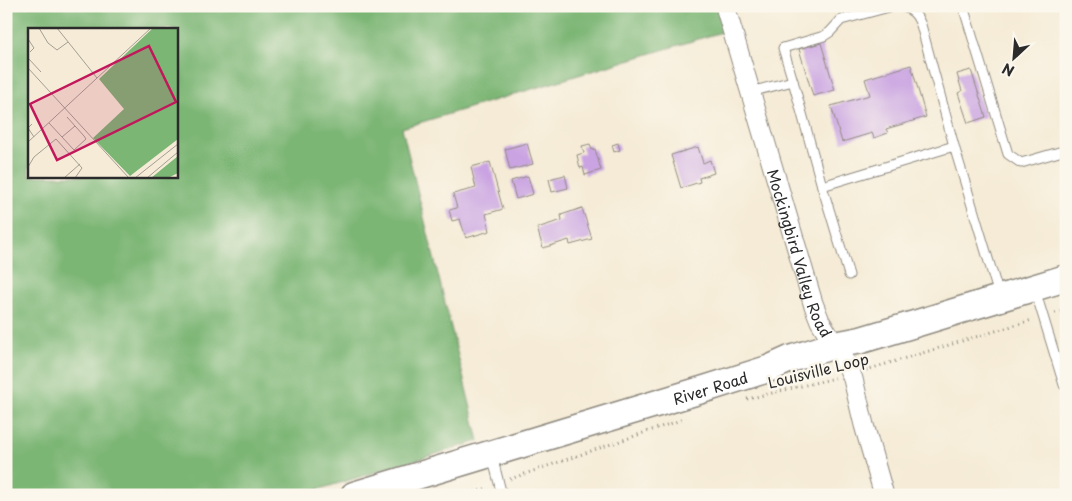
<svg xmlns="http://www.w3.org/2000/svg" width="1072" height="501" font-family="'Playpen Sans',sans-serif">
  <style>
    .forest { fill: #7cb675; stroke: #547050; fill-rule: evenodd }
    .building { fill: #caa4e2 }
    .lines { fill: none; stroke-linecap: round; stroke-linejoin: round }
    .lane-casing { stroke: #908b80; stroke-width: 11 }
    .street-casing { stroke: #908b80; stroke-width: 21 }
    .secondary-casing { stroke: #908b80; stroke-width: 29 }
    .path { stroke: #908b80; stroke-width: 3; stroke-dasharray: 1 4; stroke-linecap: butt }
    .lane { stroke: #fff; stroke-width: 9 }
    .street { stroke: #fff; stroke-width: 19 }
    .secondary { stroke: #fff; stroke-width: 26 }
    .labels { text-anchor: middle; dominant-baseline: central; stroke-width: 5; stroke-linejoin: round; paint-order: stroke }
    .street-label { font-size: 15px; fill: #2b2b2b; stroke: #fbf7ec }
    .inset-road { fill: none; stroke: #a49e92; stroke-width: 1 }
    .view { fill: #c2185b; fill-opacity: 0.15; stroke: #c2185b; stroke-width: 2.5 }
    .inset-edge { fill: none; stroke: #2b2b2b; stroke-width: 2.5 }
  </style>
  <rect width="100%" height="100%" fill="#fbf7ec"/>
  <filter id="ink" filterUnits="userSpaceOnUse"><feTurbulence type="fractalNoise" baseFrequency=".02" numOctaves="2"/><feDisplacementMap in="SourceGraphic" scale="10" xChannelSelector="R" yChannelSelector="G"/><feConvolveMatrix kernelMatrix="1 2 1 2 8 2 1 2 1" color-interpolation-filters="sRGB"/></filter>
  <filter id="wash" filterUnits="userSpaceOnUse"><feTurbulence type="fractalNoise" baseFrequency=".0096" numOctaves="4" result="noise"/><feDisplacementMap in="SourceGraphic" scale="20" xChannelSelector="R" yChannelSelector="G"/><feGaussianBlur stdDeviation="1.12" result="paint"/><feColorMatrix in="noise" values="0 0 0 0 0 0 0 0 0 0 0 0 0 0 0 0 0 1.4 0 .05"/><feComposite in="paint" operator="in"/></filter>
  <g filter="url(#wash)">
    <rect width="100%" height="100%" fill="#f5ebd6"/>
    <path class="forest" d="M6 6H724L732 29 402 128 479 441 300 495H6ZM29 29H176V176H29Z"/>
    <g id="blocks">
      <g class="building">
        <path d="M821 43 835 90 813 96 799 49Z"/>
        <path d="M911 65 926 117 886 129 888 133 874 138 872 133 842 142 831 106 870 95 865 79Z"/>
        <path d="M971 70 986 117 968 123 958 93 962 91 957 74Z"/>
        <path d="M527 143 533 164 510 170 505 149Z"/>
        <path d="M618 143 620 150 614 152 612 145Z"/>
        <path d="M590 144 592 150 595 149 601 170 585 175 583 167 580 168 577 155 584 153 582 146Z"/>
        <path d="M698 147 703 163 710 160 714 173 699 178 700 182 681 188 671 155Z"/>
        <path d="M490 162 503 209 486 214 490 231 466 238 460 219 452 221 449 210 457 208 453 194 476 188 471 167Z"/>
        <path d="M565 175 568 188 552 192 549 179Z"/>
        <path d="M528 176 533 194 516 199 511 181Z"/>
        <path d="M582 208 592 239 570 245 569 240 543 248 537 228 562 220 561 215Z"/>
      </g>
    </g>
  </g>
  <g filter="url(#ink)">
    <use href="#blocks" fill-opacity="0" stroke="#908b80" stroke-width="1"/>
    <g class="lines">
      <defs>
        <g id="lane">
          <path d="M902 6C913 10 917 15 921 25L954 146"/>
          <path d="M963 6 1008 154 1021 163 1066 150"/>
          <path d="M793 81 783 48 824 36 830 32 841 20 893 6"/>
          <path d="M750 92 793 81 822 186 849 275"/>
          <path d="M822 186 954 146 999 295"/>
          <path d="M1035 290 1064 385"/>
          <path d="M492 456 502 495"/>
        </g>
        <g id="street">
          <path id="s1" d="M725 6 813 303 820 321 848 367 853 379 864 425 884 495"/>
        </g>
        <g id="secondary">
          <path id="s2" d="M354 495 708 388 768 369 790 359 835 345 861 340 908 326 1066 278"/>
        </g>
      </defs>
      <use href="#lane" class="lane-casing"/>
      <use href="#street" class="street-casing"/>
      <use href="#secondary" class="secondary-casing"/>
      <g class="path">
        <path d="M1055 313 1066 310"/>
        <path d="M866 370 1032 320"/>
        <path d="M747 399 835 378"/>
        <path d="M510 479 681 420"/>
        <path d="M465 495 488 488"/>
      </g>
      <use href="#lane" class="lane"/>
      <use href="#street" class="street"/>
      <use href="#secondary" class="secondary"/>
    </g>
  </g>
  <g class="labels">
    <g class="street-label">
      <text stroke="none"><textPath href="#s1" startOffset="258">Mockingbird Valley Road</textPath></text>
      <text transform="translate(818 370) rotate(-14)">Louisville Loop</text>
      <text stroke="none"><textPath href="#s2" startOffset="372">River Road</textPath></text>
    </g>
  </g>
  <g transform="translate(28 28)">
    <rect width="150" height="150" fill="#f5ebd6"/>
    <path d="M125 0H150V111L102 148 65 110 96 81 71 51ZM150 128V145L140 150H123Z" fill="#7cb675"/>
    <path class="inset-road" d="M11 0 20 15 29 22 40 14M29 0 69 50M0 11 6 20 2 24M0 30 13 44M0 40 101 150M39 89 56 108M21 95 34 109 47 98M4 96 0 100 6 109M34 109 46 122 58 111 56 108M0 114 123 0M0 139 6 129 28 111 54 140 47 150M36 150 52 136M107 150 150 116M119 150 150 124"/>
    <path class="view" d="M121 18 148 74 29 132 2 76Z"/>
    <rect width="150" height="150" class="inset-edge"/>
  </g>
  <rect width="1072" height="501" fill="none" stroke="#fbf7ec" stroke-width="25"/>
  <g transform="translate(1014 58) rotate(206)" stroke="#fbf7ec" stroke-width="4" paint-order="stroke">
  <path d="M0-4L9 19L0 12L-9 19Z" fill="#2b2b2b"/>
  <text y="-8" font-size="14" font-weight="bold" text-anchor="middle" fill="#2b2b2b">N</text>
  </g>
</svg>
